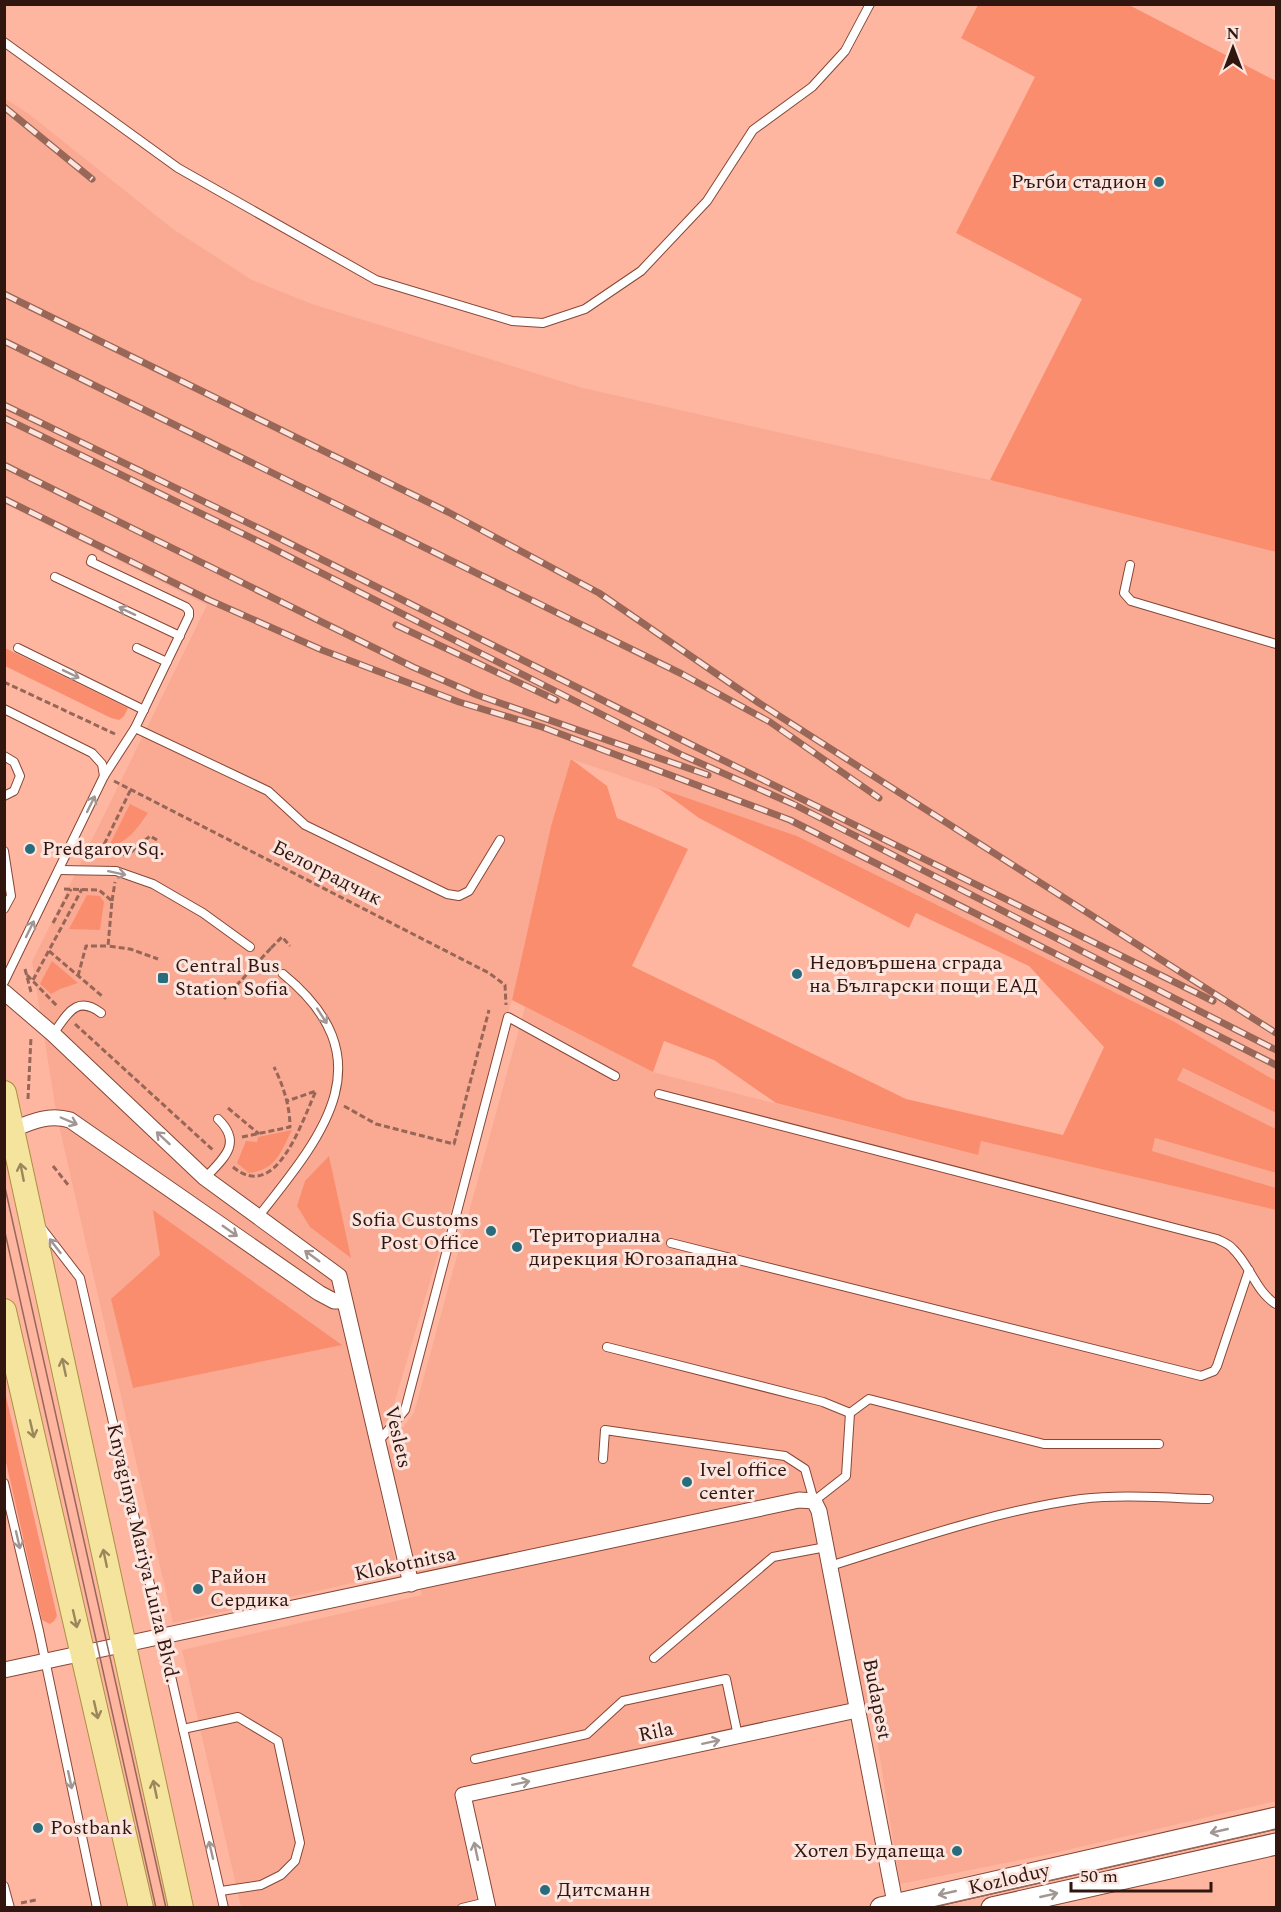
<svg xmlns="http://www.w3.org/2000/svg" width="1281" height="1912" font-family="Spectral,serif">
  <style>
    .built { fill: #faaa93 }
    .green { fill: #fa8d6e }
    .lines { fill: none; stroke-linecap: round; stroke-linejoin: round }
    .lane-casing { stroke: #864736; stroke-width: 10 }
    .street-casing { stroke: #864736; stroke-width: 17 }
    .secondary-casing { stroke: #864736; stroke-width: 23 }
    .primary-casing { stroke: #ab9041; stroke-width: 26 }
    .path { stroke: #976657; stroke-width: 3; stroke-dasharray: 6 3; stroke-linecap: butt }
    .lane { stroke: #fff; stroke-width: 8 }
    .street { stroke: #fff; stroke-width: 15 }
    .secondary { stroke: #fff; stroke-width: 21 }
    .primary { stroke: #f4e49d; stroke-width: 24 }
    .tram { stroke: #986758; stroke-width: 1.5 }
    .rail-casing { stroke: #986758; stroke-width: 7 }
    .rail { stroke: #fce5de; stroke-width: 4.5; stroke-dasharray: 14; stroke-linecap: butt }
    .path-bridge { stroke: #976657; stroke-width: 3; stroke-dasharray: 6 3; stroke-linecap: butt }
    .oneway { stroke: #a29693 }
    .oneway2 { stroke: #9c875d }
    .poi-dot { fill: #286c7d; stroke: #fce5de; stroke-width: 2 }
    .labels { text-anchor: middle; dominant-baseline: central; stroke-width: 6; stroke-linejoin: round; paint-order: stroke }
    .poi-label { font-size: 20px; fill: #30160e; stroke: #fce5de; text-anchor: start }
    .street-label { font-size: 20px; fill: #30160e; stroke: #fce5de }
  </style>
  <rect width="100%" height="100%" fill="#feb6a1"/>
  <g class="built">
    <path d="M4 98 29 114 173 229 252 280 312 304 583 388 990 480 1276 552V1081L1173 1021 797 836 571 759 551 826 512 1000 391 1415 370 1444 398 1573 173 1623 57 1117 32 962 207 605 5 504Z"/>
    <path d="M525 1007 653 1072 977 1155 981 1141 1276 1210V1801L1050 1854 900 1884 871 1702 454 1791 478 1907H241L182 1650 422 1595 387 1448 414 1413Z"/>
    <path d="M1182 1068 1276 1113V1129L1177 1081Z"/>
    <path d="M1155 1138 1276 1173V1188L1152 1151Z"/>
  </g>
  <g class="green">
    <path d="M978 5H1129L1276 81V552L990 480 1082 299 956 233 1035 77 961 38Z"/>
    <path d="M4 648H5L128 708 124 716 119 720 111 718 5 666Z"/>
    <path d="M571 759 607 786 617 818 688 849 632 966 906 1099 1063 1135 1104 1047 1029 966 916 913 909 928 699 818 658 788 797 836 1173 1021 1276 1081V1113L1183 1068 1177 1080 1276 1129V1173L1155 1138 1152 1151 1276 1188V1210L981 1141 978 1155 776 1103 714 1060 664 1041 653 1072 512 1000 551 826Z"/>
    <path d="M130 804 148 813C135 831 130 840 108 848Z"/>
    <path d="M87 895 100 896 104 902 100 930 69 929Z"/>
    <path d="M52 961 78 983 60 989 51 994 40 984Z"/>
    <path d="M292 1130C280 1153 277 1169 249 1173L237 1163 246 1141 257 1142 258 1137Z"/>
    <path d="M329 1156 351 1258 310 1227 297 1206 305 1181Z"/>
    <path d="M153 1210 342 1345 133 1388 111 1299 160 1255Z"/>
    <path d="M4 1388 57 1616 54 1621 50 1624 42 1620 5 1458Z"/>
  </g>
  <g class="lines">
    <defs>
      <g id="lane">
        <path d="M4 42 178 168 376 280 512 321 543 323 585 309 641 271 707 201 753 130 812 87 845 51 870 4"/>
        <path d="M1130 565 1124 593 1131 601 1276 644"/>
        <path d="M55 577 180 636"/>
        <path d="M18 648 144 710"/>
        <path d="M137 648 167 662"/>
        <path d="M4 709 92 753 102 764 104 776"/>
        <path d="M135 728 268 791 305 825 447 894 459 896 469 891 500 840"/>
        <path d="M4 756 14 762 20 776 14 791 4 796"/>
        <path d="M4 851 11 896 4 909"/>
        <path d="M59 870 116 871 153 884 203 913 250 947"/>
        <path d="M4 982 104 776 135 728 189 616V611L186 607 91 562 92 559"/>
        <path d="M53 1034C67 1015 76 994 101 1013"/>
        <path d="M659 1094 1217 1239C1223 1242 1229 1244 1233 1249 1250 1265 1256 1292 1276 1304"/>
        <path d="M205 1178C224 1158 243 1143 218 1119"/>
        <path d="M258 1217C324 1134 387 1059 283 974"/>
        <path d="M43 1230 80 1278 224 1908"/>
        <path d="M671 1243 1201 1376 1214 1371 1217 1366 1249 1270"/>
        <path d="M607 1347 823 1402 850 1413"/>
        <path d="M379 1441 405 1410 508 1017 615 1076"/>
        <path d="M603 1459 605 1430 785 1456 805 1469 814 1501 846 1476 850 1413 869 1399 1044 1444H1159"/>
        <path d="M4 1483 39 1631 97 1908"/>
        <path d="M830 1566C913 1540 995 1511 1081 1499 1123 1494 1167 1498 1209 1499"/>
        <path d="M654 1658 773 1557 826 1547"/>
        <path d="M183 1729 238 1717 278 1741 300 1843 295 1861 281 1875 261 1885 221 1891"/>
        <path d="M475 1759 587 1734 623 1701 726 1679 738 1736"/>
        <path d="M4 1886 10 1908"/>
        <path d="M462 1908 487 1902"/>
      </g>
      <g id="street">
        <path d="M4 992 53 1034 205 1178 339 1276 411 1584"/>
        <path d="M14 1129C33 1121 50 1114 70 1120L319 1293 334 1301H344"/>
        <path d="M4 1670 799 1500 814 1501 819 1511 896 1908"/>
        <path d="M488 1908 463 1795 857 1710"/>
      </g>
      <g id="secondary">
        <path d="M881 1908 1276 1818"/>
        <path d="M992 1908 1276 1844"/>
      </g>
      <g id="primary">
        <path d="M4 1093 181 1908"/>
        <path d="M4 1311 141 1908"/>
      </g>
    </defs>
    <use href="#lane" class="lane-casing"/>
    <use href="#street" class="street-casing"/>
    <use href="#secondary" class="secondary-casing"/>
    <use href="#primary" class="primary-casing"/>
    <g class="path">
      <path d="M4 682 115 734"/>
      <path d="M114 781 489 973 505 985 506 1005"/>
      <path d="M105 856 99 855 131 789"/>
      <path d="M114 856 129 854 150 836 157 840"/>
      <path d="M64 889 99 890 112 901 108 946 130 949 158 959"/>
      <path d="M112 901 115 882"/>
      <path d="M53 923 71 889"/>
      <path d="M271 948 282 937 290 946"/>
      <path d="M49 951 102 996"/>
      <path d="M25 969 31 992"/>
      <path d="M27 975 58 1007"/>
      <path d="M78 976 86 946H108"/>
      <path d="M33 980 82 889"/>
      <path d="M75 1024 214 1151"/>
      <path d="M28 1099 31 1037"/>
      <path d="M344 1106 376 1124 454 1144 489 1010"/>
      <path d="M228 1108 259 1134"/>
      <path d="M242 1137 290 1127C290 1106 283 1085 274 1067"/>
      <path d="M53 1166 69 1186"/>
      <path d="M233 1167C277 1204 302 1120 316 1091L287 1101"/>
      <path d="M21 1903 36 1900"/>
    </g>
    <use href="#lane" class="lane"/>
    <use href="#street" class="street"/>
    <use href="#secondary" class="secondary"/>
    <use href="#primary" class="primary"/>
    <g class="tram">
      <path d="M4 1183 166 1908"/>
      <path d="M4 1228 156 1908"/>
      <path d="M929 1908 1276 1829"/>
    </g>
    <defs>
      <g id="rail">
        <path d="M4 107 92 179"/>
        <path d="M4 294 448 512 599 593 759 703 1276 1033"/>
        <path d="M4 341 682 674 770 722 879 798"/>
        <path d="M4 405 273 535 690 744 1213 1001"/>
        <path d="M4 418 268 546 684 756 793 804 1276 1050"/>
        <path d="M4 465 413 667 477 695 708 775"/>
        <path d="M4 499 209 600 322 650 459 702 542 727 790 820 1276 1065"/>
        <path d="M396 625 556 700"/>
      </g>
    </defs>
    <use href="#rail" class="rail-casing"/>
    <use href="#rail" class="rail"/>
    <path class="path-bridge" d="M224 999 271 948"/>
  </g>
  <defs><path id="oneway-shaft" d="M-6 0H5M1.5-3L5.5 0L1.5 3" fill="none" stroke-width="1.6" stroke-linecap="round" stroke-linejoin="round" transform="scale(1.5)"/></defs>
  <g class="oneway">
    <use href="#oneway-shaft" transform="translate(127 611) rotate(-155)"/>
    <use href="#oneway-shaft" transform="translate(71 674) rotate(26)"/>
    <use href="#oneway-shaft" transform="translate(91 804) rotate(-64)"/>
    <use href="#oneway-shaft" transform="translate(117 873) rotate(12)"/>
    <use href="#oneway-shaft" transform="translate(30 929) rotate(-64)"/>
    <use href="#oneway-shaft" transform="translate(322 1016) rotate(57)"/>
    <use href="#oneway-shaft" transform="translate(69 1121) rotate(23)"/>
    <use href="#oneway-shaft" transform="translate(163 1138) rotate(-137)"/>
    <use href="#oneway-shaft" transform="translate(230 1231) rotate(35)"/>
    <use href="#oneway-shaft" transform="translate(55 1246) rotate(-128)"/>
    <use href="#oneway-shaft" transform="translate(312 1256) rotate(-144)"/>
    <use href="#oneway-shaft" transform="translate(18 1540) rotate(77)"/>
    <use href="#oneway-shaft" transform="translate(711 1742) rotate(-12)"/>
    <use href="#oneway-shaft" transform="translate(70 1780) rotate(78)"/>
    <use href="#oneway-shaft" transform="translate(521 1783) rotate(-12)"/>
    <use href="#oneway-shaft" transform="translate(1219 1831) rotate(167)"/>
    <use href="#oneway-shaft" transform="translate(211 1850) rotate(-103)"/>
    <use href="#oneway-shaft" transform="translate(476 1851) rotate(-102)"/>
    <use href="#oneway-shaft" transform="translate(947 1893) rotate(167)"/>
    <use href="#oneway-shaft" transform="translate(1049 1895) rotate(-13)"/>
  </g>
  <g class="oneway2">
    <use href="#oneway-shaft" transform="translate(22 1172) rotate(-101)"/>
    <use href="#oneway-shaft" transform="translate(64 1367) rotate(-102)"/>
    <use href="#oneway-shaft" transform="translate(32 1429) rotate(77)"/>
    <use href="#oneway-shaft" transform="translate(105 1558) rotate(-102)"/>
    <use href="#oneway-shaft" transform="translate(75 1619) rotate(77)"/>
    <use href="#oneway-shaft" transform="translate(96 1710) rotate(77)"/>
    <use href="#oneway-shaft" transform="translate(155 1789) rotate(-102)"/>
  </g>
  <g class="poi-dot">
    <circle cx="1159" cy="182" r="6"/>
    <circle cx="30" cy="849" r="6"/>
    <circle cx="797" cy="974" r="6"/>
    <rect x="157" y="972" width="12" height="12" rx="3"/>
    <circle cx="491" cy="1231" r="6"/>
    <circle cx="517" cy="1247" r="6"/>
    <circle cx="687" cy="1482" r="6"/>
    <circle cx="198" cy="1589" r="6"/>
    <circle cx="38" cy="1828" r="6"/>
    <circle cx="957" cy="1851" r="6"/>
    <circle cx="545" cy="1890" r="6"/>
  </g>
  <g class="labels">
    <g class="poi-label">
      <text x="1147" y="182" text-anchor="end">Ръгби стадион</text>
      <text x="42" y="849">Predgarov Sq.</text>
      <text x="809" y="963">Недовършена сграда<tspan x="809" dy="23">на Български пощи ЕАД</tspan></text>
      <text x="175" y="966">Central Bus<tspan x="175" dy="23">Station Sofia</tspan></text>
      <text x="479" y="1220" text-anchor="end">Sofia Customs<tspan x="479" dy="23">Post Office</tspan></text>
      <text x="529" y="1236">Териториална<tspan x="529" dy="23">дирекция Югозападна</tspan></text>
      <text x="699" y="1470">Ivel office<tspan x="699" dy="23">center</tspan></text>
      <text x="210" y="1577">Район<tspan x="210" dy="23">Сердика</tspan></text>
      <text x="50" y="1828">Postbank</text>
      <text x="945" y="1851" text-anchor="end">Хотел Будапеща</text>
      <text x="557" y="1890">Дитсманн</text>
    </g>
    <g class="street-label">
      <text transform="translate(327 873) rotate(27)">Белоградчик</text>
      <text transform="translate(398 1437) rotate(77)">Veslets</text>
      <text transform="translate(143 1553) rotate(77)">Knyaginya Mariya Luiza Blvd.</text>
      <text transform="translate(405 1564) rotate(-12)">Klokotnitsa</text>
      <text transform="translate(877 1699) rotate(79)">Budapest</text>
      <text transform="translate(656 1732) rotate(-12)">Rila</text>
      <text transform="translate(1009 1879) rotate(-13)">Kozloduy</text>
    </g>
  </g>
  <rect width="1281" height="1912" fill="none" stroke="#30160e" stroke-width="12"/>
  <g transform="translate(1233 48)" stroke="#fce5de" stroke-width="4.5" paint-order="stroke">
  <path d="M0-4.5L10 22L0 15L-10 22Z" fill="#30160e"/>
  <text y="-9" font-size="16" font-weight="bold" text-anchor="middle" fill="#30160e">N</text>
  </g>
  <path d="M1071 1882v9h140v-9" fill="none" stroke="#30160e" stroke-width="3"/>
  <text x="1080" y="1882" font-size="18" fill="#30160e" stroke="#fce5de" stroke-width="4.5" paint-order="stroke">50 m</text>
</svg>
